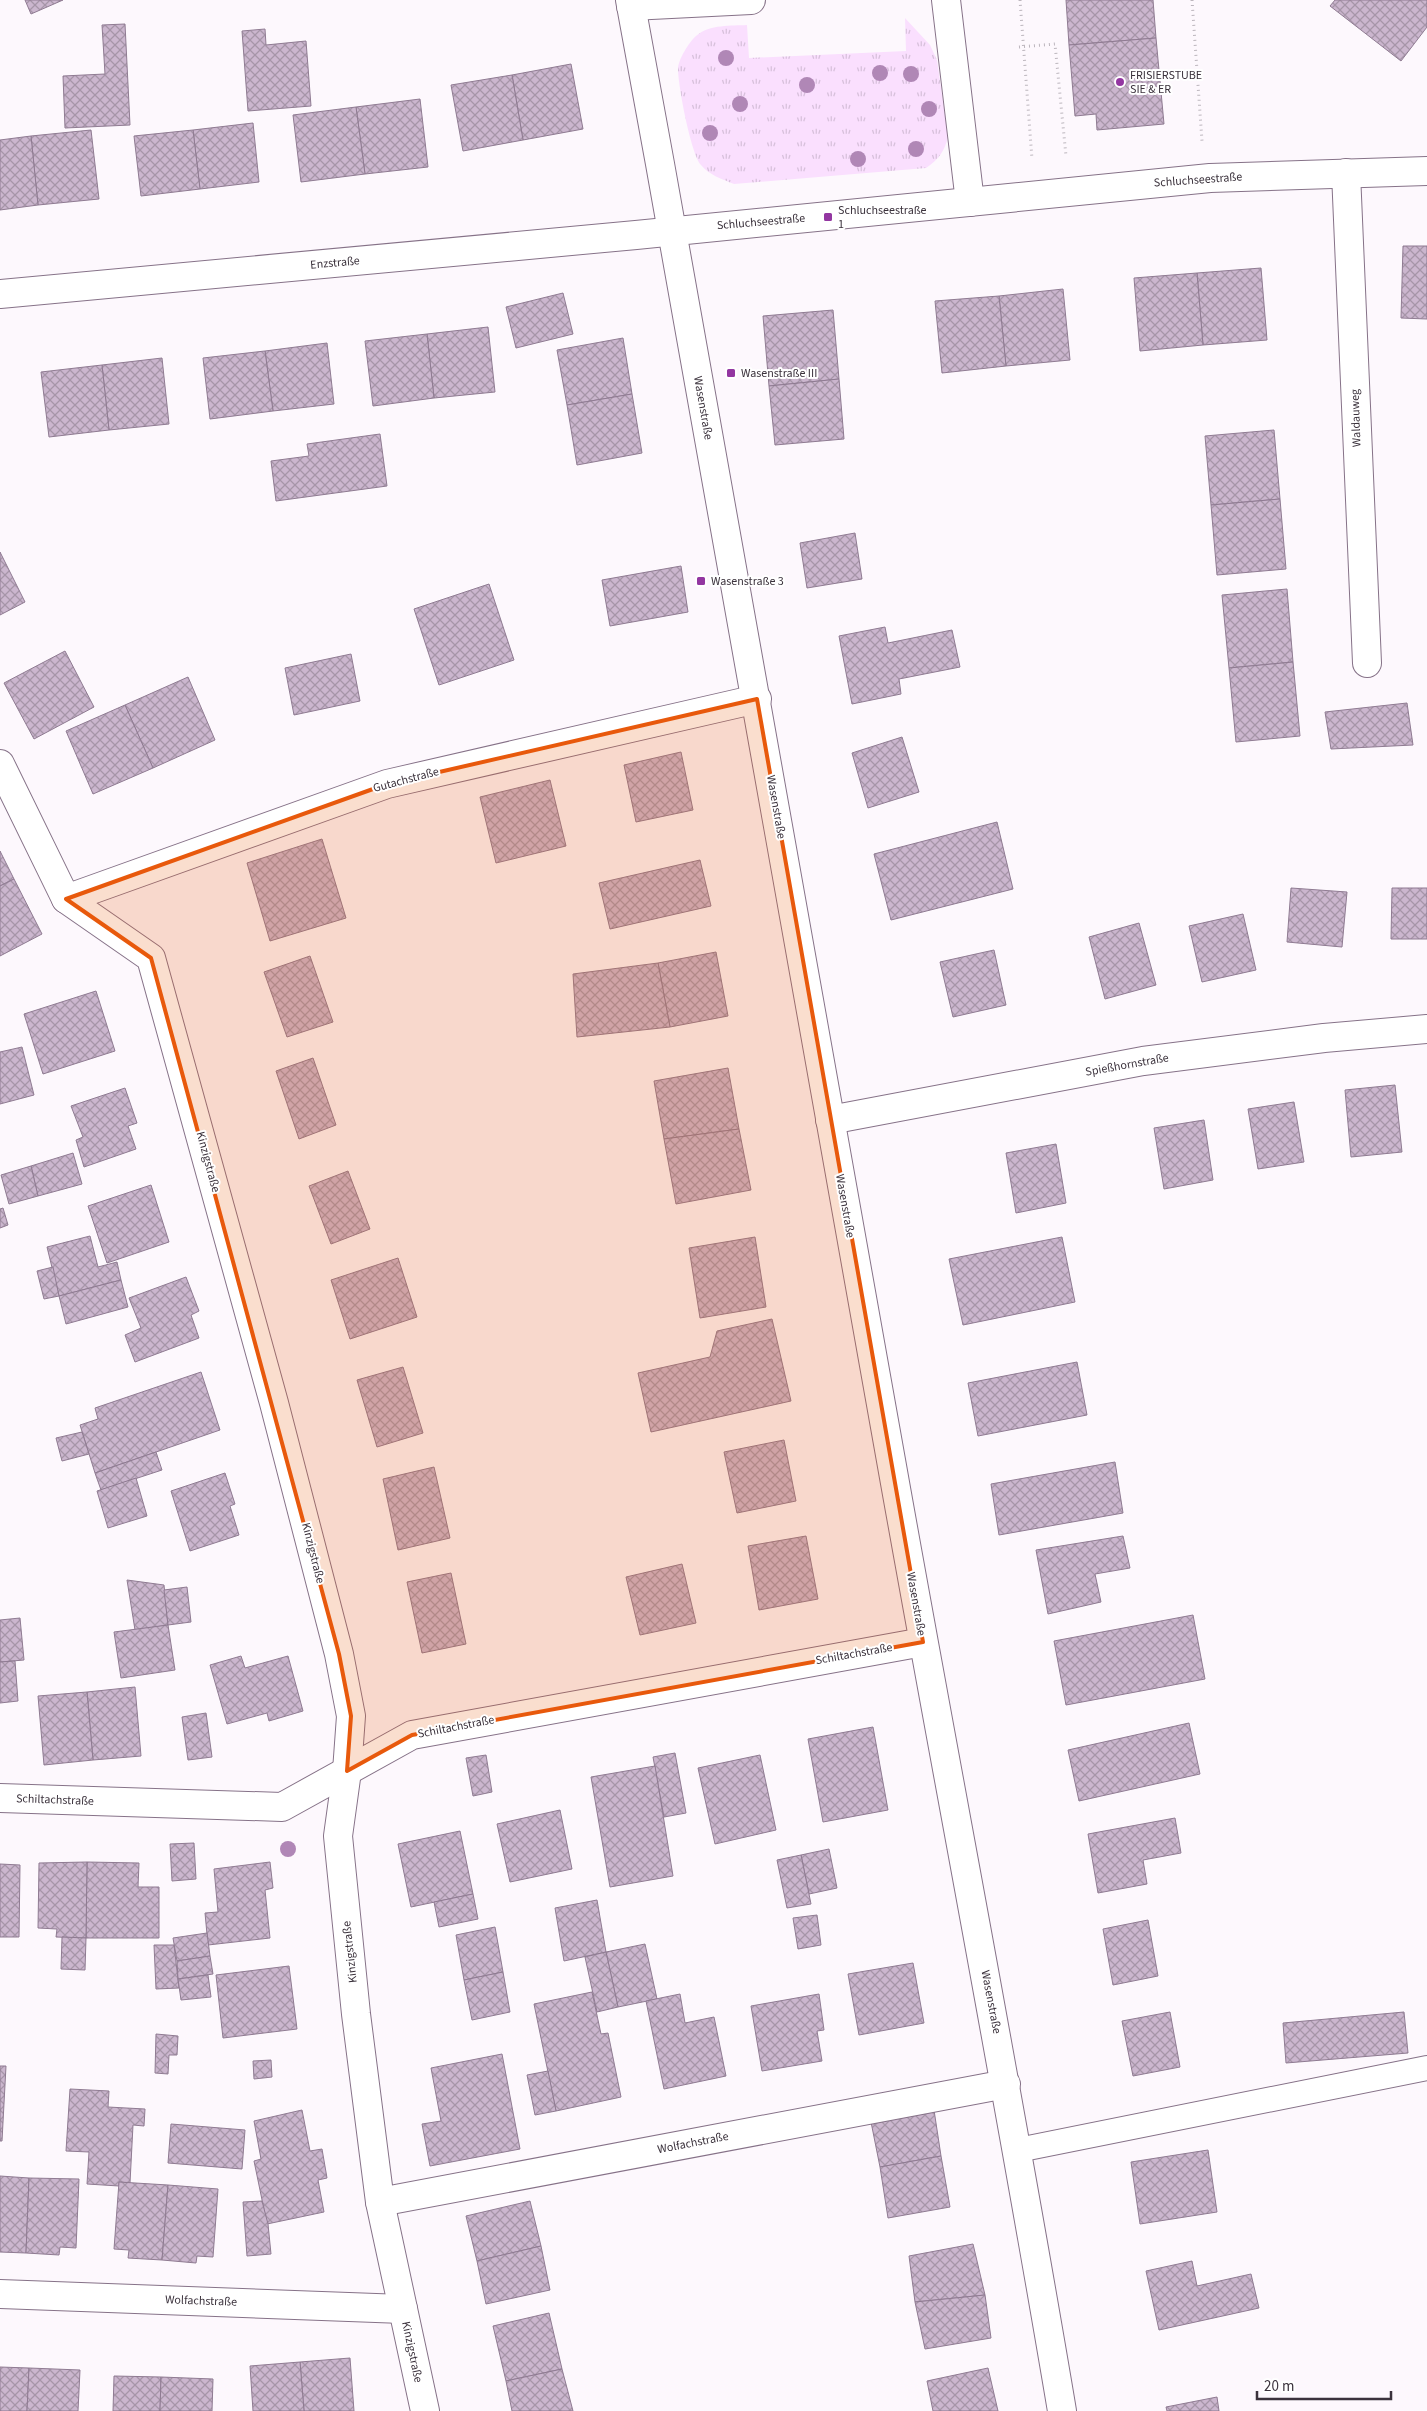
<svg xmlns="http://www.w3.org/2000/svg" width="1427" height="2411" font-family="'Source Sans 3',sans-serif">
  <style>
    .grass { fill: url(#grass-tufts) }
    .building { fill: url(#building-cross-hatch); stroke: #8f7b92 }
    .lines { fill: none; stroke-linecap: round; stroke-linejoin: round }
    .service-casing { stroke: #867288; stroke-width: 26 }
    .minor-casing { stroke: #867288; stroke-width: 30 }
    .path { stroke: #bcb6bd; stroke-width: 3; stroke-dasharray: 1 4; stroke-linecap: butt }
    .service { stroke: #fff; stroke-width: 24 }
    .minor { stroke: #fff; stroke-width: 28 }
    .tree { fill: #b087b6 }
    .marked { fill: #e8590c; fill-opacity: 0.2; stroke: #e8590c; stroke-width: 4; stroke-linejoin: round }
    .poi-dot { fill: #9336a1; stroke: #fff; stroke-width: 2 }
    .labels { text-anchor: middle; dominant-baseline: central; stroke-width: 4; stroke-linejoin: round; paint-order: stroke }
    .poi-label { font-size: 12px; fill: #3b323c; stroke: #fff; text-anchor: start }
    .street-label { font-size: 12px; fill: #3b323c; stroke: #fff }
  </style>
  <defs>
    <pattern id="grass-tufts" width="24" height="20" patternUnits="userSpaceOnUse" patternTransform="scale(1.25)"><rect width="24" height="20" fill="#fadffe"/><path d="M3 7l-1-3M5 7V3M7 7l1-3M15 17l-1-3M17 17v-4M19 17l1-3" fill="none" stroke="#d7c0db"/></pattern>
    <pattern id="building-cross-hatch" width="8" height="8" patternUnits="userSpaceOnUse" patternTransform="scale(1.25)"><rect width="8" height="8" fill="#cbb6ce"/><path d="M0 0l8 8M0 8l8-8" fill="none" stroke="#a695a8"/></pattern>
  </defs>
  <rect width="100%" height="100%" fill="#fdf8fd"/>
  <path class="grass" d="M905 18 930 45 937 60 948 137C944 152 939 159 926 168L734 184C722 179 709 175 701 165 691 154 678 85 678 69 678 60 689 42 696 36 710 24 731 26 747 25L749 58 906 51Z"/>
  <g class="building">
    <path d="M25 0H63L31 14Z"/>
    <path d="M1066 0H1153L1156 38 1069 45Z"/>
    <path d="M1335 0H1427V27L1401 61 1330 6Z"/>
    <path d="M125 24 130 125 65 128 63 76 105 74 102 25Z"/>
    <path d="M265 29 266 45 306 41 311 106 248 111 242 31Z"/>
    <path d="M1156 38 1164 124 1097 130 1096 114 1075 116 1069 45Z"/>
    <path d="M571 64 583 129 523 140 512 75Z"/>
    <path d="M512 75 523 140 463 151 451 85Z"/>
    <path d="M420 99 428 167 365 174 356 107Z"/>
    <path d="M356 107 365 174 301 182 293 115Z"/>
    <path d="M253 123 259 182 200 189 193 130Z"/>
    <path d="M91 130 99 199 38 205 31 136Z"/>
    <path d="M193 130 200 189 141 196 134 136Z"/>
    <path d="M31 136 38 205 0 210V140Z"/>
    <path d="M1403 246H1427V319L1401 318Z"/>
    <path d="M1261 268 1267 340 1203 345 1197 273Z"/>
    <path d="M1197 273 1203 345 1140 351 1134 278Z"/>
    <path d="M1063 289 1070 360 1006 366 999 296Z"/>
    <path d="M563 293 573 334 516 348 506 307Z"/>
    <path d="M999 296 1006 366 942 373 935 301Z"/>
    <path d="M833 310 839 379 769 386 763 316Z"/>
    <path d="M488 327 495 392 434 398 427 334Z"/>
    <path d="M427 334 434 398 373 406 365 341Z"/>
    <path d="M623 338 632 394 567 405 557 350Z"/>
    <path d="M327 343 334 404 273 411 265 351Z"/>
    <path d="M265 351 273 411 210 419 203 358Z"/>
    <path d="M162 358 169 424 109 430 102 365Z"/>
    <path d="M102 365 109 430 49 437 41 372Z"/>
    <path d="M839 379 844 439 775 445 769 386Z"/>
    <path d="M632 394 642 453 577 465 567 405Z"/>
    <path d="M1274 430 1280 499 1211 505 1205 436Z"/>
    <path d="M380 434 387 486 276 501 271 461 309 456 307 444Z"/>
    <path d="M1280 499 1286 569 1217 575 1211 505Z"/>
    <path d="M855 533 862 579 807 588 800 543Z"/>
    <path d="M0 552 25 602 0 615Z"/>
    <path d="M681 566 688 612 610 626 602 580Z"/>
    <path d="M489 584 514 660 439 685 414 609Z"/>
    <path d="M1287 589 1293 662 1229 668 1222 595Z"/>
    <path d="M885 627 888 643 952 630 960 667 899 679 901 694 852 704 839 636Z"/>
    <path d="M65 651 94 707 34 739 4 683Z"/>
    <path d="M351 654 360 701 294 715 285 668Z"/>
    <path d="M1293 662 1300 736 1236 742 1229 668Z"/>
    <path d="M188 677 215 740 153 768 125 705Z"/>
    <path d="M1407 703 1413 745 1331 749 1325 712Z"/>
    <path d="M125 705 153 768 93 794 66 731Z"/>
    <path d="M902 737 919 792 868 808 852 753Z"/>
    <path d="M681 752 693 810 636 822 624 765Z"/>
    <path d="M550 780 566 846 496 863 480 797Z"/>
    <path d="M997 822 1013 889 891 920 874 854Z"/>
    <path d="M322 839 346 918 270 941 247 863Z"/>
    <path d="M0 851 14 879 0 886Z"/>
    <path d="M700 860 711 906 610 929 599 883Z"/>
    <path d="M14 879 42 934 0 956V886Z"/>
    <path d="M1291 888 1347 892 1342 947 1287 942Z"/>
    <path d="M1392 888H1427V939H1391Z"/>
    <path d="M1243 914 1256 970 1202 982 1189 926Z"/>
    <path d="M1139 923 1156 985 1105 999 1089 937Z"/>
    <path d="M994 950 1006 1005 953 1017 940 962Z"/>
    <path d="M716 952 728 1016 670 1027 658 963Z"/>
    <path d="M310 956 333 1022 287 1037 264 972Z"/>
    <path d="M658 963 670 1027 577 1037 573 974Z"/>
    <path d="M96 991 115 1051 43 1074 24 1014Z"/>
    <path d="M22 1047 34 1095 0 1104V1052Z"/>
    <path d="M313 1058 336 1125 299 1139 276 1071Z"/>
    <path d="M728 1068 739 1129 664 1139 654 1081Z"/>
    <path d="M1395 1085 1402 1152 1351 1157 1345 1090Z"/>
    <path d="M125 1088 137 1123 128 1126 136 1149 84 1167 76 1140 83 1137 71 1106Z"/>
    <path d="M1294 1102 1304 1162 1258 1169 1248 1109Z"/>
    <path d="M1204 1120 1213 1180 1164 1189 1154 1128Z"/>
    <path d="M739 1129 751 1190 676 1204 664 1139Z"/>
    <path d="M1056 1144 1066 1203 1016 1213 1006 1153Z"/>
    <path d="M73 1153 82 1184 38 1196 31 1166Z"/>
    <path d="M31 1166 38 1196 9 1204 1 1175Z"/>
    <path d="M348 1171 370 1229 331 1244 309 1186Z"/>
    <path d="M151 1185 169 1242 107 1263 88 1206Z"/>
    <path d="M3 1208 8 1225 0 1228V1209Z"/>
    <path d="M90 1236 98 1267 117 1262 121 1280 59 1296 47 1247Z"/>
    <path d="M755 1237 766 1307 700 1318 689 1248Z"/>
    <path d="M1062 1237 1075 1302 963 1325 949 1259Z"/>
    <path d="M398 1258 417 1317 350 1339 331 1280Z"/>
    <path d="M53 1267 59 1296 44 1299 37 1271Z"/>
    <path d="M186 1277 199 1311 191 1315 199 1338 135 1362 125 1335 141 1328 129 1298Z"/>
    <path d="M121 1280 128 1307 66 1324 59 1296Z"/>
    <path d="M772 1319 791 1401 651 1432 638 1373 710 1357 717 1331Z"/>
    <path d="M1077 1362 1087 1415 978 1436 968 1383Z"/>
    <path d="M403 1367 423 1433 377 1447 357 1380Z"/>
    <path d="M201 1372 220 1430 95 1473 80 1425 98 1419 95 1408Z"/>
    <path d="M82 1432 89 1454 62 1461 56 1438Z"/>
    <path d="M784 1440 796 1501 737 1513 724 1452Z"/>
    <path d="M156 1452 162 1470 101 1490 95 1473Z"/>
    <path d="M1115 1462 1123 1513 999 1535 991 1484Z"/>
    <path d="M434 1467 450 1538 398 1550 383 1479Z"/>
    <path d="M225 1473 235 1504 230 1506 239 1535 190 1551 171 1491Z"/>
    <path d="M136 1478 147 1516 108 1528 97 1491Z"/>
    <path d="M806 1536 818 1599 759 1610 748 1546Z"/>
    <path d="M1123 1536 1130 1568 1095 1574 1101 1602 1048 1614 1036 1550Z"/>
    <path d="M682 1564 696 1623 640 1635 626 1577Z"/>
    <path d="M451 1573 466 1644 422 1653 407 1582Z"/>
    <path d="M127 1580 164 1585 168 1625 135 1630Z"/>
    <path d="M187 1587 191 1622 168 1625 164 1590Z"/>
    <path d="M1193 1615 1205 1679 1066 1705 1054 1641Z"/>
    <path d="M20 1618 24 1660 0 1662V1620Z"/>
    <path d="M168 1625 175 1670 121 1678 114 1632Z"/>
    <path d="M241 1656 245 1668 288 1656 303 1711 269 1721 267 1713 227 1724 210 1665Z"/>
    <path d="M15 1661 18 1701 0 1703V1662Z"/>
    <path d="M135 1687 141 1756 93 1760 87 1692Z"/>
    <path d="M87 1692 93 1760 44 1765 38 1696Z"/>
    <path d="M206 1713 212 1757 188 1760 182 1717Z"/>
    <path d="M1189 1723 1200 1774 1079 1801 1068 1750Z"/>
    <path d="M873 1727 888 1810 823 1822 808 1739Z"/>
    <path d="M675 1753 686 1813 664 1817 653 1757Z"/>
    <path d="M486 1755 492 1792 473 1796 466 1758Z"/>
    <path d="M760 1755 776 1830 715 1844 698 1768Z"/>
    <path d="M655 1766 673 1876 610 1887 591 1777Z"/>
    <path d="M560 1810 572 1869 510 1882 497 1824Z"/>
    <path d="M1175 1818 1181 1853 1143 1860 1147 1884 1098 1893 1088 1834Z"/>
    <path d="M460 1831 473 1894 411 1907 398 1844Z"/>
    <path d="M194 1843 196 1879 172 1881 170 1844Z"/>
    <path d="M829 1849 837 1888 809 1894 801 1855Z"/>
    <path d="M801 1855 811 1904 787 1908 777 1860Z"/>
    <path d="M87 1862 139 1863 138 1887H159V1938H86Z"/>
    <path d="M87 1862 86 1938 56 1937 57 1929 38 1928 39 1863Z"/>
    <path d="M270 1862 273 1888 265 1890 270 1938 208 1945 205 1913 218 1912 214 1869Z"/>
    <path d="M0 1864 20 1865 19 1937H0Z"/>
    <path d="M473 1894 478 1919 439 1927 434 1902Z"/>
    <path d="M597 1900 606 1952 564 1961 555 1908Z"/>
    <path d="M817 1915 821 1945 798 1949 793 1918Z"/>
    <path d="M1148 1920 1158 1976 1113 1985 1103 1929Z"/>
    <path d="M495 1927 503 1972 464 1980 456 1935Z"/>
    <path d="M207 1933 210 1956 177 1961 173 1938Z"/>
    <path d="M62 1937 86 1938 85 1970 61 1969Z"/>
    <path d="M645 1944 657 1999 618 2007 606 1952Z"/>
    <path d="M154 1945H174L179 1988 156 1989Z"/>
    <path d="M606 1952 618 2007 597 2012 585 1957Z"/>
    <path d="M210 1956 213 1974 178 1979 177 1961Z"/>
    <path d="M913 1963 924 2023 859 2035 848 1974Z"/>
    <path d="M289 1966 297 2029 223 2038 216 1975Z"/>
    <path d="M503 1972 510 2012 472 2020 464 1980Z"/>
    <path d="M208 1975 211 1997 181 2000 178 1979Z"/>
    <path d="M592 1992 601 2034 608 2033 621 2097 556 2111 534 2004Z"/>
    <path d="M680 1994 685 2023 714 2017 726 2076 664 2089 646 2001Z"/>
    <path d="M819 1994 824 2030 817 2031 822 2061 762 2071 751 2006Z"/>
    <path d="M1170 2012 1180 2067 1133 2076 1122 2021Z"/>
    <path d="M1404 2012 1408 2053 1286 2063 1283 2023Z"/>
    <path d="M156 2034 178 2036 177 2055H169L168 2074 155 2073Z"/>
    <path d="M502 2054 520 2149 430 2166 422 2124 441 2121 431 2068Z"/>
    <path d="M271 2060 272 2077 254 2079 253 2061Z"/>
    <path d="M0 2066H6L2 2141H0Z"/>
    <path d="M548 2071 556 2111 535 2115 527 2075Z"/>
    <path d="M70 2089 109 2091 108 2107 145 2109 144 2126 133 2125 130 2183 119 2182V2186L87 2184 89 2152 66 2151Z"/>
    <path d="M302 2110 310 2151 322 2149 327 2178 318 2180 324 2212 267 2224 254 2161 261 2159 254 2121Z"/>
    <path d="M934 2110 941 2156 880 2167 871 2122Z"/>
    <path d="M171 2124 245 2130 242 2169 168 2163Z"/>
    <path d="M1208 2150 1217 2212 1140 2224 1131 2162Z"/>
    <path d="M941 2156 950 2207 888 2218 880 2167Z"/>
    <path d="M0 2176 29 2178 26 2253 0 2252Z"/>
    <path d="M29 2178 79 2179 76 2248 60 2247 59 2255 26 2253Z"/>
    <path d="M119 2182 168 2185 162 2260 128 2258 129 2250 114 2249Z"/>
    <path d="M168 2185 218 2189 213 2257 197 2256 196 2263 162 2260Z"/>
    <path d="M262 2201 268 2224 271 2254 247 2256 243 2202Z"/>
    <path d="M530 2201 541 2246 477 2261 466 2216Z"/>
    <path d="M973 2244 985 2295 915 2302 909 2256Z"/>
    <path d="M541 2246 550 2290 486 2304 477 2261Z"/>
    <path d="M1192 2261 1197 2286 1251 2274 1259 2308 1159 2330 1146 2271Z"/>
    <path d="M985 2295 991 2338 925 2349 915 2302Z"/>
    <path d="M549 2313 562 2369 506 2381 493 2326Z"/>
    <path d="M350 2358 354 2411H304L300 2362Z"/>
    <path d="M300 2362 304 2411H253L250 2366Z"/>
    <path d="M0 2367 29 2368 27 2411H0Z"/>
    <path d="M29 2368 80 2370 78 2411H27Z"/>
    <path d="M988 2368 998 2411H933L927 2381Z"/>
    <path d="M562 2369 573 2411H512L506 2381Z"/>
    <path d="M114 2376 161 2377 160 2411H113Z"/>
    <path d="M161 2377 213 2379 212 2411H160Z"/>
    <path d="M1217 2397 1219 2411H1167L1166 2407Z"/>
  </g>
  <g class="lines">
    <defs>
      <path id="service" d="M1018 2150 1427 2068"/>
      <g id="minor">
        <path d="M630 0C720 488 804 977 892 1466 948 1781 1009 2095 1062 2411"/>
        <path d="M946 0 970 202"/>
        <path d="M631 6 751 0"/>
        <path d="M1346 173 1367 663"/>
        <path d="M0 294 636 235 1210 178 1427 171"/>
        <path d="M0 764 66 899 151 958 274 1403 339 1654 351 1716 347 1771 338 1836 356 2014 380 2202 425 2411"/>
        <path d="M66 899 387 784 757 699"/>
        <path d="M830 1120 1143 1061 1324 1038 1427 1029"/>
        <path d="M0 1798 282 1807 412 1735 923 1642"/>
        <path d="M380 2202 1006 2084"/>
        <path d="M0 2294 403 2309"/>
      </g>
    </defs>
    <use href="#service" class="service-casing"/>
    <use href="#minor" class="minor-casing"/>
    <g class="path">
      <path d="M1020 0 1032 159"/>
      <path d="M1192 0 1202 141"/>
      <path d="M1019 47 1055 44 1066 156"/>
    </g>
    <use href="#service" class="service"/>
    <use href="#minor" class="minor"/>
  </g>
  <g class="tree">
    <circle cx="726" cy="58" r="8"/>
    <circle cx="880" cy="73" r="8"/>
    <circle cx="911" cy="74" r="8"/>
    <circle cx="807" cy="85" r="8"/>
    <circle cx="740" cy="104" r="8"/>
    <circle cx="929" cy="109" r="8"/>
    <circle cx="710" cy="133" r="8"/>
    <circle cx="916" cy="149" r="8"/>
    <circle cx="858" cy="159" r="8"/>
    <circle cx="288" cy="1849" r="8"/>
  </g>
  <path class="marked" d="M757 699 923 1642 412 1735 347 1771 351 1716 339 1654 151 958 66 899 387 784Z"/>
  <g class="poi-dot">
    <circle cx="1120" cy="82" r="5"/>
    <rect x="823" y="212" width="10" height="10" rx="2.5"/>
    <rect x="726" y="368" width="10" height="10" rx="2.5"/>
    <rect x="696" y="576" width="10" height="10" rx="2.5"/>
  </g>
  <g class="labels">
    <g class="poi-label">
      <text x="1130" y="75">FRISIERSTUBE<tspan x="1130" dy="14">SIE &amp; ER</tspan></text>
      <text x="838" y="210">Schluchseestraße<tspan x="838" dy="14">1</tspan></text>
      <text x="741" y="373">Wasenstraße III</text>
      <text x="711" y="581">Wasenstraße 3</text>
    </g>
    <g class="street-label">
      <text transform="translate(1198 180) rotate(-4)">Schluchseestraße</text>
      <text transform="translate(761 222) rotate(-5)">Schluchseestraße</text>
      <text transform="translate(335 263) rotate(-5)">Enzstraße</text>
      <text transform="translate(703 408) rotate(80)">Wasenstraße</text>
      <text transform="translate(1356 418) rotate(-92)">Waldauweg</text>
      <text transform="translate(406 780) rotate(-15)">Gutachstraße</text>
      <text transform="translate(776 807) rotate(80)">Wasenstraße</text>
      <text transform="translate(1127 1065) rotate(-10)">Spießhornstraße</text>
      <text transform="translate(208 1162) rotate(75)">Kinzigstraße</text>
      <text transform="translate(845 1206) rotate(80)">Wasenstraße</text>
      <text transform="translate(313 1553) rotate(76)">Kinzigstraße</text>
      <text transform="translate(916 1604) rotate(80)">Wasenstraße</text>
      <text transform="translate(854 1654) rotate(-10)">Schiltachstraße</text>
      <text transform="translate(456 1727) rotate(-11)">Schiltachstraße</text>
      <text transform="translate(55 1800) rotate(2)">Schiltachstraße</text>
      <text transform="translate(350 1952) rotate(-96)">Kinzigstraße</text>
      <text transform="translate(991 2002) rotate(79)">Wasenstraße</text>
      <text transform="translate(693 2143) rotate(-11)">Wolfachstraße</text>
      <text transform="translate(201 2301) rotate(2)">Wolfachstraße</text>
      <text transform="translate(412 2352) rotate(78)">Kinzigstraße</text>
    </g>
  </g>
  <path d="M1257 2391v8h134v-8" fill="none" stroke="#3b323c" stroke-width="2.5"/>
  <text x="1264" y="2391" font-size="15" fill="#3b323c" stroke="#ffffff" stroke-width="4" paint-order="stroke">20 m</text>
</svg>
